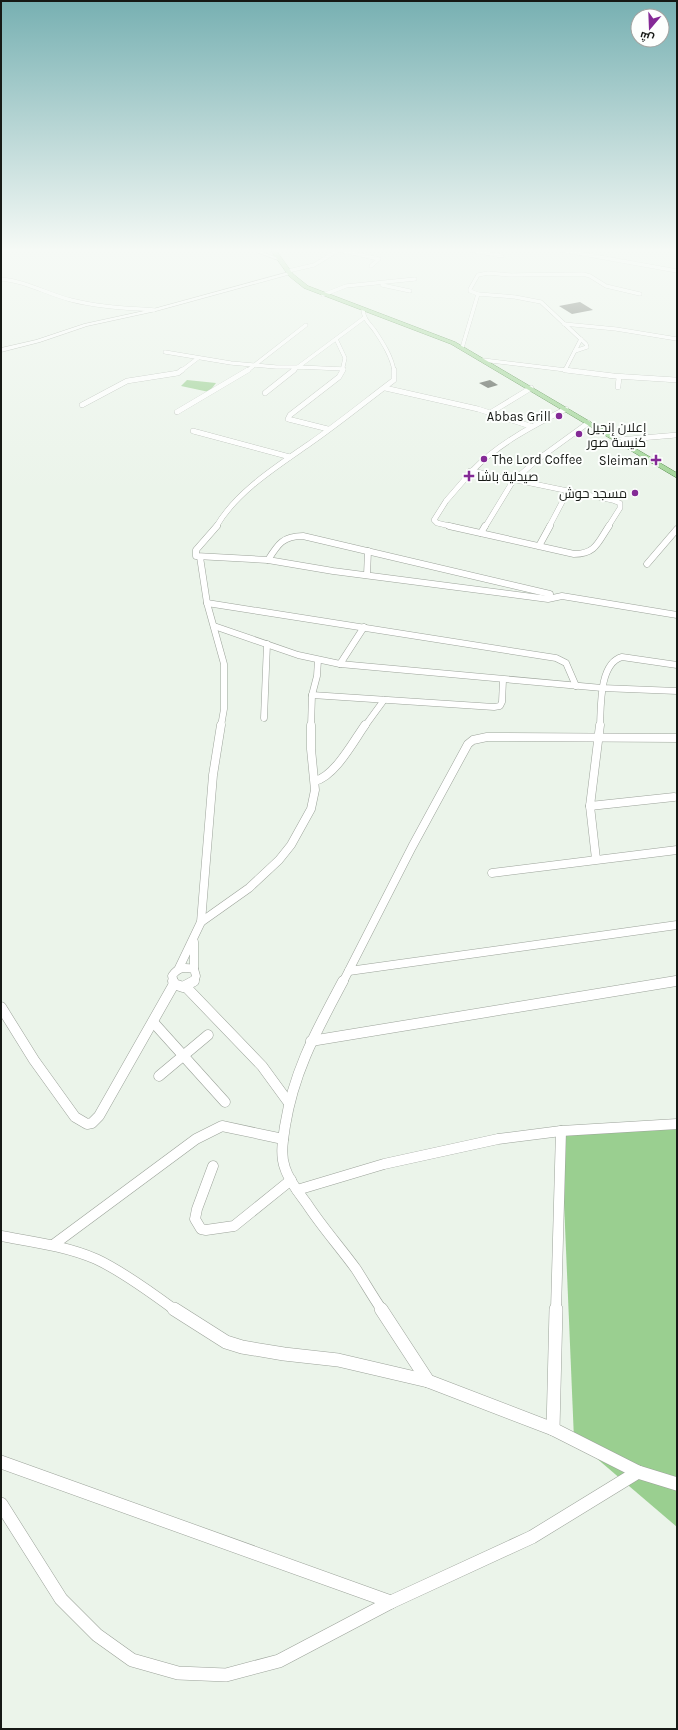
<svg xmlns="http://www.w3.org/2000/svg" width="678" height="1730" font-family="Karla,Cairo,sans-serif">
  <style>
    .green { fill: #9acf90 }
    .building { fill: #4f564d }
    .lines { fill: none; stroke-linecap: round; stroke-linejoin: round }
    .minor-far5-casing { stroke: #9ca39a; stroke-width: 4 }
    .minor-far4-casing { stroke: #9ca39a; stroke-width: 5.5 }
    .minor-far3-casing { stroke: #9ca39a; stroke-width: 7 }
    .minor-far2-casing { stroke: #9ca39a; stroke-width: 9 }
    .minor-far1-casing { stroke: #9ca39a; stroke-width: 11 }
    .minor-casing { stroke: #9ca39a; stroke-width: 14 }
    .tertiary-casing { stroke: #9ca39a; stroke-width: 1 }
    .primary-casing { stroke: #47813c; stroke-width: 1 }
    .minor-far5 { stroke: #fff; stroke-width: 3.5 }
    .minor-far4 { stroke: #fff; stroke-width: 5 }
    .minor-far3 { stroke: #fff; stroke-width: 6 }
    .minor-far2 { stroke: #fff; stroke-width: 8 }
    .minor-far1 { stroke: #fff; stroke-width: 10 }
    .minor { stroke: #fff; stroke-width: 13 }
    .tertiary { fill: #fff; fill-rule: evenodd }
    .primary { fill: #a1d597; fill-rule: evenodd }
    .poi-dot { fill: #842a96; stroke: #fdfffd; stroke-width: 1.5 }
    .labels { text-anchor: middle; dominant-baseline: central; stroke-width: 4; stroke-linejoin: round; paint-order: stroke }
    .far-poi-label { font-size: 13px; fill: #161915; stroke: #fdfffd; text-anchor: end }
  </style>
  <rect width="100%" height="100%" fill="#ebf4ea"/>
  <g class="green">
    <path d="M187 380 216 383 209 392 181 386Z"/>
    <path d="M677 1123V1527L574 1439 561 1131Z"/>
  </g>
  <g class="building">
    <path d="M580 302 593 310 572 314 559 306Z"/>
    <path d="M490 380 498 385 488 388 479 383Z"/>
  </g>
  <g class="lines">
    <defs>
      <g id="minor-far5">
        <path d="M463 249 502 256"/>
        <path d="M555 249 677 271"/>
        <path d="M663 249 677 250"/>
        <path d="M338 250 379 259 371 266"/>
        <path d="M288 271 314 265 340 249"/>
        <path d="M1 279C26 281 47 294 71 300 98 307 127 308 154 310"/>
        <path d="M382 285 410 291"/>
        <path d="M478 294 470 291V289L478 275 488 273 511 275 583 274 590 276 606 286 640 294"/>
        <path d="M323 295 346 286 415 279"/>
        <path d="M363 310C364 320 370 324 375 331 383 343 392 357 394 371"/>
        <path d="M564 324 616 329 677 339"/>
        <path d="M336 339 345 358 342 371"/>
        <path d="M462 348 478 294 515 297 541 302 586 344 587 347 575 351"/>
        <path d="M165 352 231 363 276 367H298L364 318"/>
        <path d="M483 360 574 371"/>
        <path d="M565 370 581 339"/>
        <path d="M181 371 198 358"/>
        <path d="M247 371 306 325"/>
        <path d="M293 371 298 367 344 369"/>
      </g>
      <g id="minor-far4">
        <path d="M565 370 614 376 677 380"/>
        <path d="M618 387 619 377"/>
        <path d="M385 388 478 409 530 426"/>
        <path d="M265 393 294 370"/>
        <path d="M82 405 127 381 178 373 182 370"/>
        <path d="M177 412 248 370"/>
        <path d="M490 413 531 388"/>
        <path d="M328 429 288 419 290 415 339 377 343 370"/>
        <path d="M193 431 290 457"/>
        <path d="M617 440 677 435"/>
        <path d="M470 471H472"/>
        <path d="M472 471 612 500 620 503V508L608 527"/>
        <path d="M472 471C498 444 532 426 566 409"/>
        <path d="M216 527C236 492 276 467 309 444 338 424 366 401 394 380V370"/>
        <path d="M454 527 437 523 434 520 446 501 472 471"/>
        <path d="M485 527 513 481 537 460 588 423"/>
        <path d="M549 527 568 491"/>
      </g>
      <g id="minor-far3">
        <path d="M217 526 196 550V556L268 560 333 571 548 599 562 596 677 615"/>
        <path d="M449 526 574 554C596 554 598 542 609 526"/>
        <path d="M481 533 485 526"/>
        <path d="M539 546 550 526"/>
        <path d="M200 557 207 603 224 664V709L221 726"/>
        <path d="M268 560C278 544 283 536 303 536L550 594"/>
        <path d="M647 564 677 529"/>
        <path d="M367 575 368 551"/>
        <path d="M207 603 556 658 566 663 576 686"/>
        <path d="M214 626 298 655 340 664 602 688 677 691"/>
        <path d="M340 664 364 627"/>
        <path d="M312 695 494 707 500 706 502 702 503 680"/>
        <path d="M264 718 267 644"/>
        <path d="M311 726 312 695 317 676 318 660"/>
        <path d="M365 726 384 700"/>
        <path d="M600 726C601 707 599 663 622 657L677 665"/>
      </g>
      <g id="minor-far2">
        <path d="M315 781C335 776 353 742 365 725"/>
        <path d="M590 806 674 797"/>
        <path d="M596 859 590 806 600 725"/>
        <path d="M492 873 677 850"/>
        <path d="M201 922 249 888 279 860 291 845 311 809 315 790 311 749V725"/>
        <path d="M194 942V969"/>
        <path d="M179 968 201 922 213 775 221 725"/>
        <path d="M349 971 677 925"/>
        <path d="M174 982 172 976C178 967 184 967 194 969L196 976 194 982"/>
        <path d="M343 982 412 847 468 744 473 740 487 737 677 738"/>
        <path d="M670 982 677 981"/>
      </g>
      <g id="minor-far1">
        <path d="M173 981 174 984 183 987 194 981"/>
        <path d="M343 981C317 1030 294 1070 285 1126 283 1140 280 1155 285 1168 289 1181 299 1193 307 1204 322 1227 340 1247 356 1269 365 1283 373 1297 382 1310"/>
        <path d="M186 987 262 1066 289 1103"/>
        <path d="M1 1007 34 1060 75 1117 87 1124 92 1123 99 1116 174 984"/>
        <path d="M153 1022 225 1102"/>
        <path d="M311 1041 676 981"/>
        <path d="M159 1076 208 1035"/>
        <path d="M213 1166 197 1209 195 1219 201 1229 206 1230 234 1226 291 1180"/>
        <path d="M297 1190 384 1164 498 1139 561 1131 677 1124"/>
        <path d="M1 1236C33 1242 66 1246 96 1259 122 1271 152 1293 175 1310"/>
        <path d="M53 1245 196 1139 222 1126 283 1139"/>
        <path d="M556 1310 561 1131"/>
      </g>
      <g id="minor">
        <path d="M174 1309 226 1342 242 1347 284 1354 338 1360 428 1381 553 1429 638 1472 677 1484"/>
        <path d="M381 1309 428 1381"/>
        <path d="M553 1429 556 1309"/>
        <path d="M1 1462 391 1602"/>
        <path d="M1 1504 61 1599 97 1635 132 1660 178 1673 226 1675 279 1661 391 1602 532 1537 638 1472"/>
      </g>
      <g id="tertiary">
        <path d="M248 249H254L281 259 278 260Z"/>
        <path d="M289 272 291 274 156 311 87 326 40 342 1 352V348L36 340 84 324 153 309Z"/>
      </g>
      <path id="primary" d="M270 249H275L293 274 308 286 455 342 677 473V478L451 344 304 288 289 276Z"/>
    </defs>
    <use href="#minor-far5" class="minor-far5-casing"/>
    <use href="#minor-far4" class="minor-far4-casing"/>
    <use href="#minor-far3" class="minor-far3-casing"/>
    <use href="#minor-far2" class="minor-far2-casing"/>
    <use href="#minor-far1" class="minor-far1-casing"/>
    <use href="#minor" class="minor-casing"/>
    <use href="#tertiary" class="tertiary-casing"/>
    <use href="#primary" class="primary-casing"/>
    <use href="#minor-far5" class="minor-far5"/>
    <use href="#minor-far4" class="minor-far4"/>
    <use href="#minor-far3" class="minor-far3"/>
    <use href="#minor-far2" class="minor-far2"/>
    <use href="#minor-far1" class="minor-far1"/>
    <use href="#minor" class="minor"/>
    <use href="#tertiary" class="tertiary"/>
    <use href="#primary" class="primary"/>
  </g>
  <linearGradient id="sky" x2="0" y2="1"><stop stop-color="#77b0b2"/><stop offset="0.51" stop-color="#f6faf6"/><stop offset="1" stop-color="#f6faf6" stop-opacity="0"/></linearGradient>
  <rect width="678" height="491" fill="url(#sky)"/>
  <g class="poi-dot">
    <circle cx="559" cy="416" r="4"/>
    <circle cx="579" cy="434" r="4"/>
    <circle cx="484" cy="459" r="4"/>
    <path d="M654 454h4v4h4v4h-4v4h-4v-4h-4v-4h4z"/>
    <path d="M467 470h4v4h4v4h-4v4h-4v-4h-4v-4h4z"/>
    <circle cx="635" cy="493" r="4"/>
  </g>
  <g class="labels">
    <g class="far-poi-label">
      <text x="551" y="416">Abbas Grill</text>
      <text x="587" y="427" text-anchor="start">إعلان إنجيل<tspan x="587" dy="15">كنيسة صور</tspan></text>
      <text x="492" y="459" text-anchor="start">The Lord Coffee</text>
      <text x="648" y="460">Sleiman</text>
      <text x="477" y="476" text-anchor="start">صيدلية باشا</text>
      <text x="627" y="493">مسجد حوش</text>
    </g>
  </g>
  <rect width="678" height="1730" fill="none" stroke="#161915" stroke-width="4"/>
  <g transform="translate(650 28) rotate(199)"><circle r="19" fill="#fdfffd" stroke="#a1a3a0"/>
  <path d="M0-3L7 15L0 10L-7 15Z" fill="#842a96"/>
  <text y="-6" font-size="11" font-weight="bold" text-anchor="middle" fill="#161915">ش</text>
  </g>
</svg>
